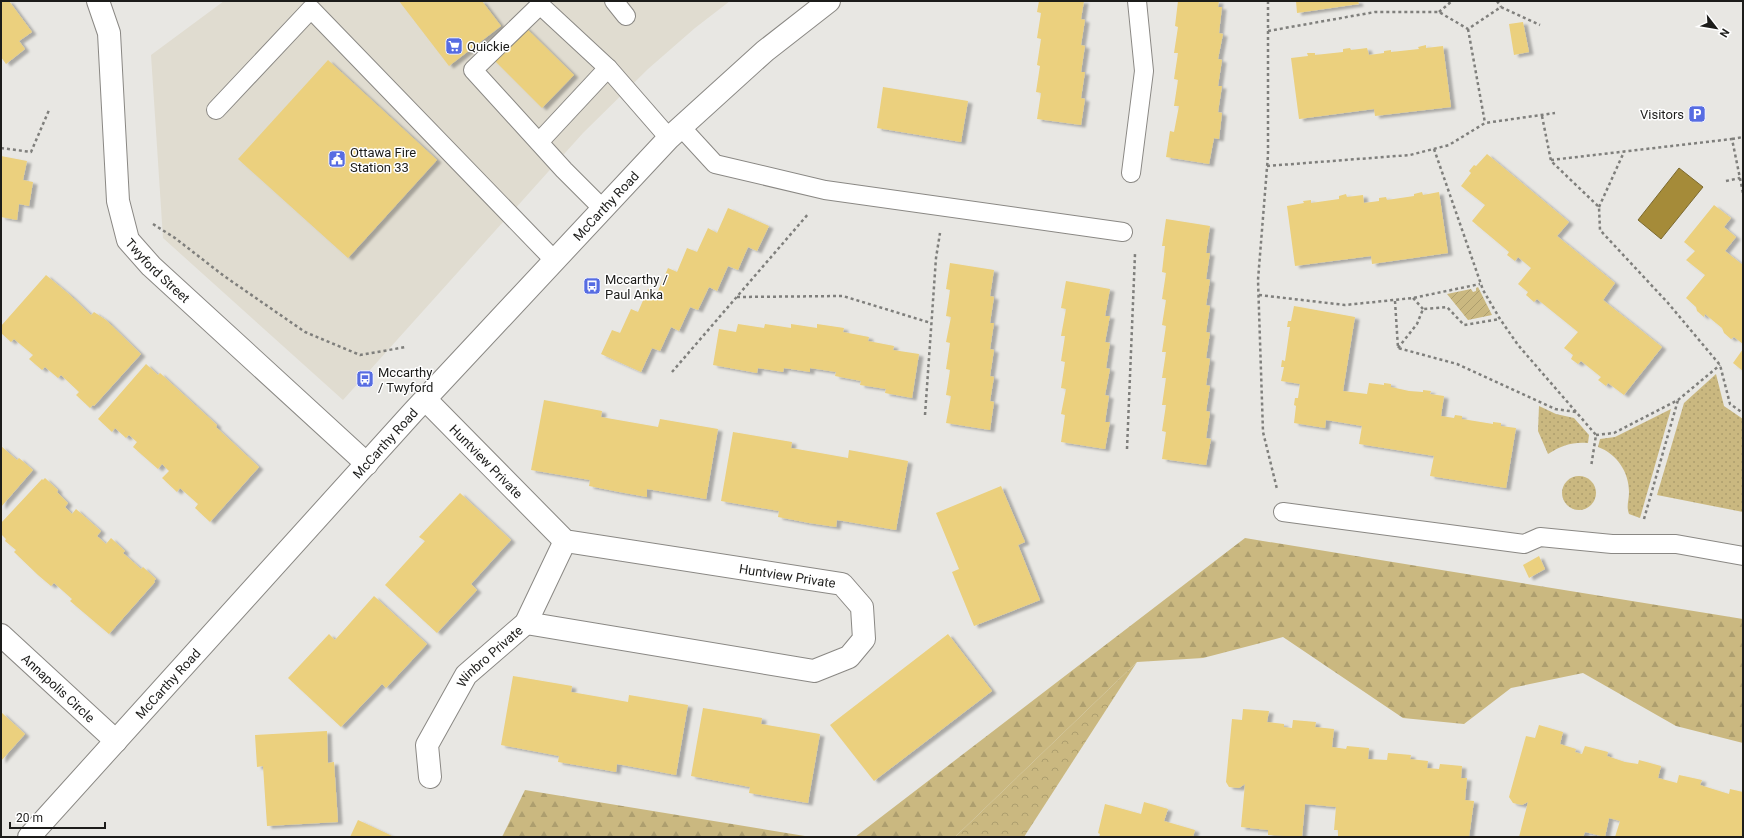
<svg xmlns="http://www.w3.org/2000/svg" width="1744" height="838" font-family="Roboto,sans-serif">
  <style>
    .built { fill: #e0dcd0 }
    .grass { fill: url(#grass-dots) }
    .forest { fill: url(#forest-firs) }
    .park { fill: url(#park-crowns) }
    .garden { fill: url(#garden-furrows) }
    .water { fill: #a58b39; stroke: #7c6a30 }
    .building { fill: #ebd07e; filter: url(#shadow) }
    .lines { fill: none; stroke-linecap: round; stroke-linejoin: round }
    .service-casing { stroke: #8a8884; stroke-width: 20 }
    .minor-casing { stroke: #8a8884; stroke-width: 24 }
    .tertiary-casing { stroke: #8a8884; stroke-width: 24 }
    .path { stroke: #7f7f7c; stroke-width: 2.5; stroke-dasharray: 3 3; stroke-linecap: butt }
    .service { stroke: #fff; stroke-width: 18 }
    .minor { stroke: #fff; stroke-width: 22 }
    .tertiary { stroke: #fff; stroke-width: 22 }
    .labels { text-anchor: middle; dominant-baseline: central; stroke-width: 3; stroke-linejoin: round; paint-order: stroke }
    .poi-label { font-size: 13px; fill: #1c1c1a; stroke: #fff; text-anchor: start }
    .street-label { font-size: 13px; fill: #1c1c1a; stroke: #fff }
  </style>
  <defs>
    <pattern id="grass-dots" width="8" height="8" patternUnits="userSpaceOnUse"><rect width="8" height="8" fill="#cab880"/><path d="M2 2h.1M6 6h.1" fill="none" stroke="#ad9e6e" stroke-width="1.8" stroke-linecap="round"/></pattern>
    <pattern id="forest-firs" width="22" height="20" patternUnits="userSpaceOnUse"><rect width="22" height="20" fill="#cab880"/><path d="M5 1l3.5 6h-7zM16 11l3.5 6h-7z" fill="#ad9e6e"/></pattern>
    <pattern id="park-crowns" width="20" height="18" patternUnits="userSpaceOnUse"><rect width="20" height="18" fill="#cab880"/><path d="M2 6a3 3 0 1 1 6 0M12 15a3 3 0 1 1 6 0" fill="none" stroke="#ad9e6e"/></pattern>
    <pattern id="garden-furrows" width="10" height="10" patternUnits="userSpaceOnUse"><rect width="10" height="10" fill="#cab880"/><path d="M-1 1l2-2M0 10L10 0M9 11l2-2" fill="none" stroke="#ad9e6e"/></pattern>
    <filter id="shadow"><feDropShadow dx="4.5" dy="2.5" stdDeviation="1" flood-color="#0004"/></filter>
  </defs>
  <rect width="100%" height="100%" fill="#e8e7e3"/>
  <path class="built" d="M224 1H730L695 28 648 69 583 133 343 400 163 238 151 55Z"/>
  <g class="grass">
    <path d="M1716 374 1724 406 1743 419V512L1657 495 1684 403Z"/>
    <path d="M1539 406 1556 414 1574 418 1589 435 1588 443C1571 442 1563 445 1548 454L1538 431Z"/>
    <path d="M1671 409 1640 518 1629 514C1626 506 1629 501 1629 492 1629 472 1617 454 1598 447L1600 439 1615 437Z"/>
    <circle cx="1579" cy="493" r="17"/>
  </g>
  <g class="forest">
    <path d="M1245 538 1743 619V743L1676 726 1583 673 1511 688 1464 724 1403 718 1283 637 1203 658 1137 662 955 837H855Z"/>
    <path d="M525 790 811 837H502Z"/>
  </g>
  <path class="park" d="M1137 662 1024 837H955Z"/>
  <path class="garden" d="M1478 287 1492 315 1468 320 1447 294 1471 289 1473 292 1476 291V288Z"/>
  <path class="water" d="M1679 168 1703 187 1661 239 1638 220Z"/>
  <g class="building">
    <path d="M1 1H9L32 32 19 41 25 49 6 64 1 57Z"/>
    <path d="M399 1H482L501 26 449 66Z"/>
    <path d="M1039 1H1084L1081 19 1085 20 1081 45 1085 46 1081 72H1085L1081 98 1085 99 1081 125 1037 119 1041 93 1036 92 1040 66 1037 65 1041 39 1037 38 1041 13 1037 12Z"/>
    <path d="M1178 1H1219L1218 7H1222L1219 33 1223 34 1218 59 1222 60 1218 86H1222L1218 112 1222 113 1219 139 1214 138 1209 164 1166 157 1170 131 1174 132 1179 106H1174L1178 80 1174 79 1178 53H1174L1178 27 1175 26Z"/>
    <path d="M1296 1H1358L1359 4 1297 13Z"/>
    <path d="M1523 22 1529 52 1514 55 1509 24Z"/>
    <path d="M524 26 574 75 542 108 492 58Z"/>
    <path d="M1426 45V48L1443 46 1451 107 1375 116 1374 109 1299 119 1291 58 1308 56 1307 53H1315V55L1343 52V49L1350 48 1351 50 1367 48 1369 55 1384 53V51L1391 50V52L1419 49 1418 47Z"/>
    <path d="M328 60 437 160 348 258 238 159Z"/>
    <path d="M883 87 968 101 961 142 877 128Z"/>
    <path d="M1487 154 1569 222 1557 236 1615 283 1603 300 1662 347 1624 395 1608 383 1606 386 1598 380 1601 377 1581 361 1578 364 1571 359 1573 355 1564 348 1578 332 1537 299 1534 302 1526 295 1528 292 1518 284 1531 268 1518 257 1515 261 1507 255 1509 252 1472 221 1485 205 1461 186 1471 173 1469 171 1474 165 1476 166Z"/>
    <path d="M1 156 27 161 23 180 33 182 29 206 19 204 17 220 1 217Z"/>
    <path d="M1422 192 1423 195 1439 192 1448 253 1372 264 1371 256 1295 266 1287 206 1304 203 1303 201 1311 200V203L1339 199V196L1346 194 1347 197 1363 195 1364 203 1379 201V198L1386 197 1387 200 1414 196V194Z"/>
    <path d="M1714 205 1731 218 1724 227 1736 237 1725 251 1743 265V344L1734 337 1731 339 1724 333 1722 328 1705 314 1704 317 1697 311 1696 307 1686 298 1705 275 1686 260 1695 251 1684 242Z"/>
    <path d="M728 208 769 226 757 251 748 247 738 270 728 266 717 291 709 287 698 310 690 307 679 331 671 327 660 351 652 348 641 372 601 354 612 330 620 333 631 309 638 312 648 289 657 293 668 268 677 272 687 248 697 252 708 228 717 233Z"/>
    <path d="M1166 219 1210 226 1206 253H1210L1206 279 1210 280 1206 305 1210 306 1206 332 1210 333 1206 358 1210 359 1206 385 1210 386 1206 411 1210 412 1206 438 1211 439 1206 465 1162 459 1166 432 1162 431 1166 405H1162L1166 378H1162L1166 352H1162L1166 326 1162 325 1166 300 1162 299 1166 273 1162 272 1165 246H1162Z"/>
    <path d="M950 263 994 270 990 296 994 297 990 323H994L990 349 994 350 990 376 994 377 990 401 994 402 990 430 946 423 951 396 946 395 950 370 946 369 950 343 946 342 951 317 946 316 950 290 946 289Z"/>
    <path d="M46 275 70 295 91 315 94 312 106 320 141 354 94 406 93 405 90 408 76 395 79 392 61 375 58 378 45 367 42 370 29 359 33 355 14 339 11 342 1 333V326Z"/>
    <path d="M1066 281 1110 289 1105 316H1110L1105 342 1110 343 1106 368 1110 369 1105 395 1109 396 1105 422H1110L1105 449 1061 442 1065 415 1061 414 1066 389 1061 388 1065 362 1061 361 1065 336H1061L1066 309 1061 308Z"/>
    <path d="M1294 306 1355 317 1343 391 1367 394 1369 383 1384 385V383L1391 384V387L1409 391 1423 392V390L1431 391 1430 394 1444 396 1441 416 1454 418 1455 415 1462 416V419L1493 424V422L1501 423V426L1516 428 1506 488 1430 476 1434 456 1359 444 1362 426 1326 420 1325 428 1294 423 1296 406 1294 405 1295 398H1298L1300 384 1281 381 1284 367H1281L1282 360 1285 361 1290 327H1287L1288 321H1291Z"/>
    <path d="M738 324 764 328 765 324 791 328V324L817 328V324L844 328 843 332 869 337 868 341 894 346 893 350 919 354 912 398 885 393 886 389 860 385 861 381 835 376 836 372 810 368V372L784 368 783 372 758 368 757 373 713 365 719 329 736 332Z"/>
    <path d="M1743 349V371L1733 363Z"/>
    <path d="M146 364 158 375 160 373 217 425 216 427 259 467 210 522 195 508 198 504 180 488 177 492 162 478 169 471 162 464 158 469 133 447 137 442 129 435 126 438 115 428 112 432 98 419Z"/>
    <path d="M544 400 602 411 601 417 658 427 660 419 718 429 706 499 647 489V497L619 492 589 486 590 480 531 470Z"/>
    <path d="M733 432 792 442 791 448 820 453 848 458 849 450 908 461 896 530 837 520 836 527 809 523 778 517 779 511 721 501Z"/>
    <path d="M1 446 17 460 19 458 33 470 1 507Z"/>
    <path d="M45 478 58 490 57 492 68 503 65 507 72 514 76 509 101 531 97 536 106 544 111 538 125 551 123 553 141 569 143 567 156 579 154 581 155 582 109 634 70 601 72 599 54 583 51 586 38 575 14 552 16 550 5 541 6 539 1 534V523L42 479 43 480Z"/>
    <path d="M1001 486 1025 542 1018 545 1040 600 974 626 952 572 959 569 936 513Z"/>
    <path d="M460 493 511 540 471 584 477 590 437 633 385 585 425 541 419 537Z"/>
    <path d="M1539 556 1545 569 1529 578 1523 565Z"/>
    <path d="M374 596 427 644 386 688 382 684 341 727 288 678 329 634 335 640Z"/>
    <path d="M948 634 992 691 874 781 830 725Z"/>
    <path d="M513 676 572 686 571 692 600 697 628 702 629 695 688 705 676 775 617 764 616 772 588 767 558 762 559 756 501 745Z"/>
    <path d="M703 708 762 718 761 724 820 734 808 803 749 793 750 787 691 776Z"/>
    <path d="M1243 709 1269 711 1267 722 1284 724V727L1292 728 1293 720 1316 722 1315 727 1334 729 1332 747 1346 749 1347 746 1369 748 1368 759 1387 760 1388 753 1411 755 1410 759 1428 761 1427 768 1439 769 1440 764 1462 766 1461 778H1467L1465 800 1474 801 1469 837H1338V830H1334L1336 807 1305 804 1302 837 1268 835V830L1241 827 1245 784 1239 788 1229 787 1226 782 1232 719 1242 720Z"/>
    <path d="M1 712 25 734 1 761Z"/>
    <path d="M1539 725 1563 732 1560 744 1576 749 1575 752 1582 754 1585 746 1608 752 1607 756 1625 762 1638 764 1639 760 1661 766 1658 778 1677 783 1679 775 1702 780 1700 785 1716 790 1729 794 1730 789 1743 792V837H1615L1620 821 1609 818 1605 837 1585 832 1583 837H1519L1528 802 1522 805 1513 803 1509 797 1526 736 1535 738Z"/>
    <path d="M327 731 328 763 334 762 338 822 267 826 263 766 257 767 255 735Z"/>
    <path d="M1144 802 1168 809 1164 821 1195 830 1193 837H1099L1100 834 1098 833 1105 804 1141 814Z"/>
    <path d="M358 820 386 833 394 837H350Z"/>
  </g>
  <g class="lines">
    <defs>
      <g id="service">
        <path d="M614 1 626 16"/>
        <path d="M216 110 311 9 554 260"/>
        <path d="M681 127 715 164 825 190 1123 232"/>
        <path d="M540 141 608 68"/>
        <path d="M1131 173 1144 71 1137 1"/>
        <path d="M603 209 564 170 473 70 540 5 608 68 669 138"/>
        <path d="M1283 512 1524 544 1540 537 1612 544H1676L1743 556"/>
      </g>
      <g id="minor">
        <path id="s1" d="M98 1 109 33 118 201 128 240 151 266 367 464"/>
        <path id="s2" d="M426 400 565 541 842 584 862 607 864 639 849 657 814 671 526 623"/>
        <path id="s3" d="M1 635 116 741"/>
        <path id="s4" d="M430 777 427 745 466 675 526 623 565 541"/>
      </g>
      <g id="tertiary">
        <path id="s5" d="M29 837 413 412 669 138 765 51 829 1"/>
      </g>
    </defs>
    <use href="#service" class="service-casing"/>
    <use href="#minor" class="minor-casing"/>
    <use href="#tertiary" class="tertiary-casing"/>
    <g class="path">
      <path d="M1268 1V155L1258 280 1263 432 1277 489"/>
      <path d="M1497 1 1501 7"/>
      <path d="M1439 12 1452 1"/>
      <path d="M1468 29 1485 123"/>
      <path d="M1268 31 1375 12H1439L1468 29 1501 7 1540 25"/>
      <path d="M1542 116 1551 161 1599 207 1600 230 1668 303 1720 365 1730 404 1743 413"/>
      <path d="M1732 139 1743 137"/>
      <path d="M1 148 31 152 49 110"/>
      <path d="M1434 149 1483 290 1500 319 1518 345 1596 435 1591 467"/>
      <path d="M1551 160 1732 139 1743 193"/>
      <path d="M1267 166 1410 155 1449 145 1485 123 1555 113"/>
      <path d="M1726 181 1740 178"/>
      <path d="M1599 207 1624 152"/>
      <path d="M153 224 175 238 224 276 305 332 360 355 406 347"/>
      <path d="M1259 295 1345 305 1413 298 1480 284"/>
      <path d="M737 297 843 296 931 323"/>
      <path d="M1413 298 1423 309"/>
      <path d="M1395 301 1398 348 1457 364 1555 409 1576 412"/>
      <path d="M1398 348 1417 324 1423 309 1447 307 1464 325 1500 319"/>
      <path d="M672 372 809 213"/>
      <path d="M925 415 936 258 940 233"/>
      <path d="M1596 435 1614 433 1678 400 1720 365"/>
      <path d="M1127 449 1135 254"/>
      <path d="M1644 519 1678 400"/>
    </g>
    <use href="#service" class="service"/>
    <use href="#minor" class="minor"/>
    <use href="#tertiary" class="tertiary"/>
  </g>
  <defs>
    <symbol id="supermarket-square" viewBox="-11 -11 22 22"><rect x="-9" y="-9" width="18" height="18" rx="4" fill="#566ce2" stroke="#fff"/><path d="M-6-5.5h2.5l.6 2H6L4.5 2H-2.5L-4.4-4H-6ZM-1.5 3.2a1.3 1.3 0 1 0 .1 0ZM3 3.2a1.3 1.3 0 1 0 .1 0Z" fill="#fff"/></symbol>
    <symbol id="parking-square" viewBox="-11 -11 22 22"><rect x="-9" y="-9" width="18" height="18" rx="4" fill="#566ce2" stroke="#fff"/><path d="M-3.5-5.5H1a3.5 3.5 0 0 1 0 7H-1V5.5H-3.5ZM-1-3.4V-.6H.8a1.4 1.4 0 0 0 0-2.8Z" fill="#fff"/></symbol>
    <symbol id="civic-square" viewBox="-11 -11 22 22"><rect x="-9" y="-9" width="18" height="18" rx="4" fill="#566ce2" stroke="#fff"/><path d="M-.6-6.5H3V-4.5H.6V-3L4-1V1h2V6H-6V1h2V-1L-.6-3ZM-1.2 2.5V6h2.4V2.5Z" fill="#fff"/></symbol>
    <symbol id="bus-square" viewBox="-11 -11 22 22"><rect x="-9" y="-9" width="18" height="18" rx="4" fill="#566ce2" stroke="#fff"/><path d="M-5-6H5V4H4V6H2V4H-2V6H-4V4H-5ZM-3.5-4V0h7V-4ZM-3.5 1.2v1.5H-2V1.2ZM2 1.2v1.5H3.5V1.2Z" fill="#fff"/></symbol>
  </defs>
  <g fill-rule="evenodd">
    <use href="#supermarket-square" x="444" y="36" width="20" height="20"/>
    <use href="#parking-square" x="1687" y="104" width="20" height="20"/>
    <use href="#civic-square" x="327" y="149" width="20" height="20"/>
    <use href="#bus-square" x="582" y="276" width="20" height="20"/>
    <use href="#bus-square" x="355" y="369" width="20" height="20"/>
  </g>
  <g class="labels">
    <g class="poi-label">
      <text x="467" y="46">Quickie</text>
      <text x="1684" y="114" text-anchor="end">Visitors</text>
      <text x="350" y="152">Ottawa Fire<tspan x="350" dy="15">Station 33</tspan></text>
      <text x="605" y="279">Mccarthy /<tspan x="605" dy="15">Paul Anka</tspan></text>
      <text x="378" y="372">Mccarthy<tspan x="378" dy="15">/ Twyford</tspan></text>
    </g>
    <g class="street-label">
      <text stroke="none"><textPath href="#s5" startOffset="855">McCarthy Road</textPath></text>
      <text stroke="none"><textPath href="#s1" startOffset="285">Twyford Street</textPath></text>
      <text stroke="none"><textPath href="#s5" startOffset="531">McCarthy Road</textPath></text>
      <text stroke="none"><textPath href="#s2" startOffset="86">Huntview Private</textPath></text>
      <text stroke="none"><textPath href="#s2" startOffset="423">Huntview Private</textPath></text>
      <text stroke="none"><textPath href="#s4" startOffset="142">Winbro Private</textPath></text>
      <text stroke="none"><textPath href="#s5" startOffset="207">McCarthy Road</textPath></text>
      <text stroke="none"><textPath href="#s3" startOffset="78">Annapolis Circle</textPath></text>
    </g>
  </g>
  <rect width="1744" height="838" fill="none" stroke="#1c1c1a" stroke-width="4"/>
  <g transform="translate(1716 28) rotate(121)" stroke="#ffffff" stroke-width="3" paint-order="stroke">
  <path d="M0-3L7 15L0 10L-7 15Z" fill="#1c1c1a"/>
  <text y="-6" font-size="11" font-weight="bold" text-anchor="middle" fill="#1c1c1a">N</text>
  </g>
  <path d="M10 822v6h95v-6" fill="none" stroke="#1c1c1a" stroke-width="2"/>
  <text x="16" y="822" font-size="12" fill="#1c1c1a" stroke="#ffffff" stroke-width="3" paint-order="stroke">20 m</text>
</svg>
